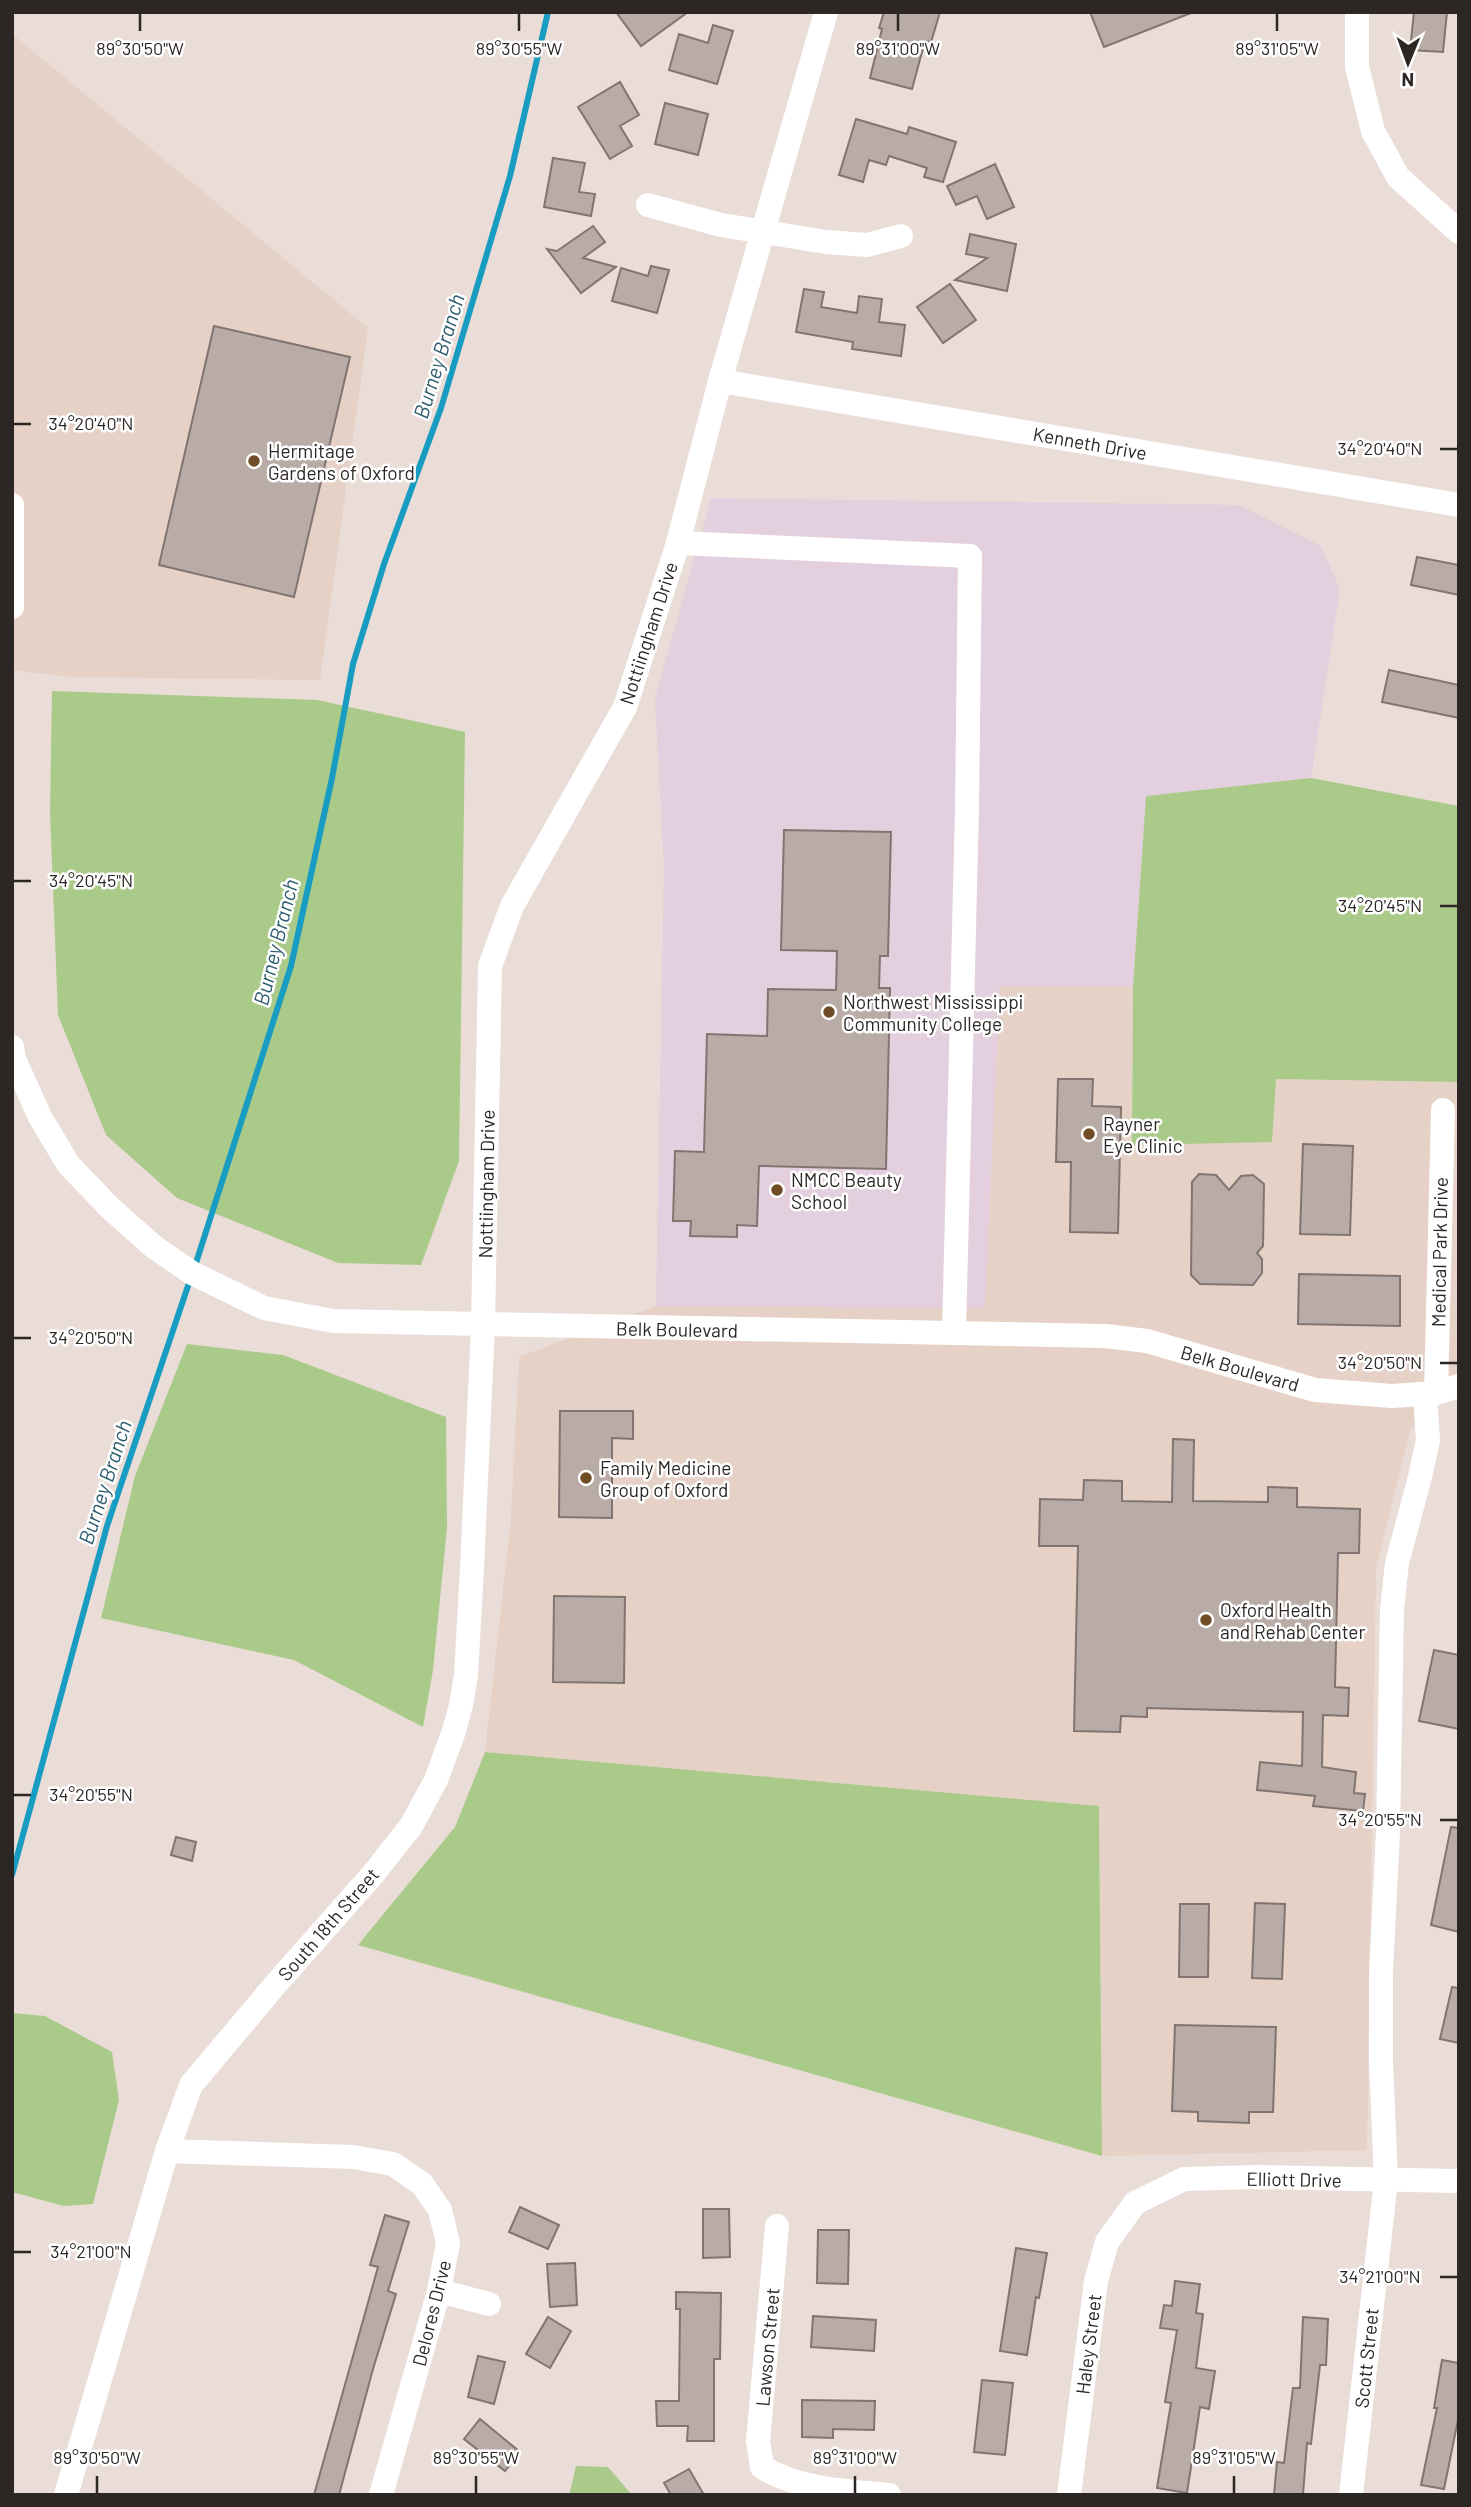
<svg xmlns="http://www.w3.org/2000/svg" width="1471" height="2507" font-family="Barlow,sans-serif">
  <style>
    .built { fill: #e5d1c6 }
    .education { fill: #e3cfdd }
    .green { fill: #aaca8a }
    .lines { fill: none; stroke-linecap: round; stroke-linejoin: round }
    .stream { stroke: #199cc2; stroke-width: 6 }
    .building { fill: #b9aba6; stroke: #827571; stroke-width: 2 }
    .minor { stroke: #fff; stroke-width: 24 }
    .ticks { fill: none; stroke: #2c2724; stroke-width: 2.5 }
    .poi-dot { fill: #714d27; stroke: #fff; stroke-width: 2.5 }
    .labels { text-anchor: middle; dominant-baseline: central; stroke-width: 5; stroke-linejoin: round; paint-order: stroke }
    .street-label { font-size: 19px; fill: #2c2724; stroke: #fff }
    .poi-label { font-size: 19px; fill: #2c2724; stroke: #fff; text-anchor: start }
    .water-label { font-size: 21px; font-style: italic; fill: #2c5c6d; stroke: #fff }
    .ticks-label { font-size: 18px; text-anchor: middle; fill: #2c2724; stroke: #fff; stroke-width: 5; stroke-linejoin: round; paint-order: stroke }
  </style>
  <rect width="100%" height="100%" fill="#eadcd6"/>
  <g class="built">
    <path d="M12 34 368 328 320 680 72 677 12 670Z"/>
    <path d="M1000 986 1133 987 1132 1144 1276 1079 1459 1082V1370L1410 1430 1376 1569 1367 2150 1102 2156 1099 1806 485 1752 511 1518 519 1357 656 1306 984 1307Z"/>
  </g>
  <path class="education" d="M711 498 1239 505 1321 546 1340 589 1311 778 1146 796 1133 987H1000L985 1308 656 1306 664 868 655 698Z"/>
  <g class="green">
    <path d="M52 691 317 700 465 732 459 1161 421 1265 338 1263 177 1198 106 1135 58 1015 50 812Z"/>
    <path d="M1311 778 1459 806V1082L1276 1079 1272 1142 1132 1145 1133 987 1146 796Z"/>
    <path d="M187 1344 283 1355 446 1417 447 1528 433 1670 423 1727 294 1660 101 1618 135 1476Z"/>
    <path d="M485 1752 1099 1806 1102 2156 358 1945 455 1827Z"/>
    <path d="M12 2013 45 2016 112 2052 119 2100 93 2204 64 2206 12 2192Z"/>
    <path d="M576 2466 608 2467 632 2495H569Z"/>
  </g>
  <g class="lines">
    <g class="stream">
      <path d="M195 1266 291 966 332 778 353 664 384 564 441 408 510 176 548 12"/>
      <path d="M12 1875 107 1526 191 1277"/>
    </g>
  </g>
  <g class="building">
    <path d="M616 12H688L641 46Z"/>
    <path d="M884 12H940L931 42 925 41 912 89 870 78 882 29 879 28Z"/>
    <path d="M1090 12H1191V13L1104 47Z"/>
    <path d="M1414 12H1447L1443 52 1410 50Z"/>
    <path d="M713 25 733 31 717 84 669 70 679 34 708 43Z"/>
    <path d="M620 82 639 115 620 126 632 146 610 159 578 107Z"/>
    <path d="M665 103 708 114 698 155 655 144Z"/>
    <path d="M856 119 907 134 909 127 956 142 943 182 924 177 927 168 889 156 886 165 869 160 863 182 839 175Z"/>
    <path d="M553 158 585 163 579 192 595 194 591 216 544 207Z"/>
    <path d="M995 164 1014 207 987 219 977 196 956 205 947 186Z"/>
    <path d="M593 226 605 242 583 258 616 267 581 293 547 249 557 251Z"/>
    <path d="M970 234 1016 244 1007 291 955 280 987 258 966 254Z"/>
    <path d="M651 266 669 270 657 313 612 301 621 268 648 276Z"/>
    <path d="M950 284 976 320 943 343 917 307Z"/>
    <path d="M804 289 824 292 821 307 857 313 859 296 882 299 879 322 905 325 901 356 852 349 853 342 796 332Z"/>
    <path d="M214 326 350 357 294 597 159 565Z"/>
    <path d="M1417 557 1459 565V595L1411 585Z"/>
    <path d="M1389 670 1459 685V718L1382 702Z"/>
    <path d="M784 830 891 832 888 956H880L879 988H890L886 1169 759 1166 757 1226 737 1225V1237L690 1236 691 1221H673L675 1151 704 1152 707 1034 767 1036 768 989 836 990 837 951 781 950Z"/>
    <path d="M1058 1079H1093L1092 1106 1121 1107 1118 1233 1070 1232 1071 1162H1056Z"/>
    <path d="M1303 1144 1353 1146 1350 1235 1300 1234Z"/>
    <path d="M1199 1174 1216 1175 1229 1190 1241 1176 1253 1175 1264 1184 1263 1246 1257 1253 1262 1259V1273L1253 1285 1200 1284 1191 1275 1192 1182Z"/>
    <path d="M1299 1274 1400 1276V1326L1298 1324Z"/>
    <path d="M560 1411H633V1439L612 1438V1518L559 1517Z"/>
    <path d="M1173 1439 1194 1440 1193 1501 1268 1502V1487L1297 1488V1507L1360 1509 1359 1553H1338L1335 1687 1349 1688 1348 1716 1323 1715 1322 1767 1356 1772 1354 1793 1365 1794 1363 1811 1313 1806 1315 1796 1257 1790 1260 1762 1302 1766 1303 1712 1147 1708V1717L1121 1716 1120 1732 1074 1731 1078 1546H1039L1040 1499 1083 1500 1084 1480 1122 1481V1501L1172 1502Z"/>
    <path d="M554 1596 625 1597 624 1683 553 1682Z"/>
    <path d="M1434 1650 1459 1655V1729L1419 1721Z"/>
    <path d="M1451 1827 1459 1828V1932L1431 1925Z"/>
    <path d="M176 1837 196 1842 192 1861 171 1855Z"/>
    <path d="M1255 1903 1285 1904 1282 1979 1252 1978Z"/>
    <path d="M1180 1904H1209L1208 1977H1179Z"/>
    <path d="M1452 1987 1459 1988V2043L1440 2039Z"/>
    <path d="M1175 2025 1276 2027 1273 2112H1249V2123L1198 2121V2112L1172 2111Z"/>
    <path d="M520 2207 559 2225 548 2249 509 2232Z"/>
    <path d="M703 2209H729L730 2257 703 2258Z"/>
    <path d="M385 2215 409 2222 388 2291 396 2294 373 2369 339 2495H314L378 2267 370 2265Z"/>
    <path d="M818 2230H849L848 2284 817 2283Z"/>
    <path d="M1016 2248 1047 2253 1039 2298 1036 2297 1027 2355 1000 2351Z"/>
    <path d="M575 2263 577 2305 550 2307 547 2264Z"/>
    <path d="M1175 2281 1200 2284 1196 2313 1203 2314 1196 2368 1215 2371 1209 2409 1200 2407 1187 2493 1157 2488 1171 2403 1165 2402 1177 2330 1160 2328 1164 2305 1172 2306Z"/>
    <path d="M676 2292 721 2293 720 2359H714V2441H687L688 2426H657L656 2401H679L680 2309H676Z"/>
    <path d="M813 2316 876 2320 874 2351 811 2347Z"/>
    <path d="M548 2317 571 2331 550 2368 526 2354Z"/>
    <path d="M1303 2317 1328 2319 1326 2365H1320L1311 2444 1307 2443 1303 2495H1274L1277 2462 1284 2463 1293 2388H1300Z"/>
    <path d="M478 2356 505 2362 494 2404 468 2397Z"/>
    <path d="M1442 2360 1459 2363V2415L1444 2489 1421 2485 1437 2408H1434Z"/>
    <path d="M982 2380 1013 2383 1005 2455 974 2452Z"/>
    <path d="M802 2400 875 2401 874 2430 833 2429V2438L802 2437Z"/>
    <path d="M480 2419 520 2452 505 2471 464 2439Z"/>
    <path d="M689 2469 704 2495H671L664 2483Z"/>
  </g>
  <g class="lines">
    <g class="minor">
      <path d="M1357 12V67L1373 131 1398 177 1459 232"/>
      <path d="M648 205 721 225 826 242 867 245 901 236"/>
      <path d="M720 381 1459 505"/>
      <path d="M12 505V607"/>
      <path d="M678 543 970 556 967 809 954 1333"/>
      <path d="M12 1047 14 1059 40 1117 68 1164 109 1207 154 1247 192 1273 264 1308 333 1321 1105 1336 1147 1341 1315 1390 1392 1396 1436 1393 1459 1386"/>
      <path d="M1436 1393 1443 1110"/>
      <path d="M167 2151 353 2157 393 2164 422 2184 440 2210 448 2243 439 2291 381 2495"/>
      <path d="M777 2226 758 2441 762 2467C799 2490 847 2491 889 2495"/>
      <path d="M439 2291 489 2304"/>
      <path d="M66 2495 167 2151 191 2085 275 1985 374 1873 411 1826 436 1780 454 1731 461 1705 466 1675 472 1568 483 1325 490 966 512 906 625 707 678 543 720 381 826 12"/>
      <path d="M1069 2495 1096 2281 1107 2242 1135 2203 1184 2179 1257 2177 1459 2181"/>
      <path d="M1351 2495 1386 2180 1381 2063V1972L1388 1832 1392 1610 1397 1563 1420 1477 1428 1440 1425 1394"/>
    </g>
  </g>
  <path class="ticks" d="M140 31V14M519 31V14M898 31V14M1277 31V14M14 424H31M1440 449H1457M14 881H31M1440 906H1457M14 1338H31M1440 1363H1457M14 1795H31M1440 1820H1457M14 2252H31M1440 2277H1457M97 2493V2476M476 2493V2476M855 2493V2476M1234 2493V2476"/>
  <g class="poi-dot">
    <circle cx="254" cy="461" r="7"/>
    <circle cx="829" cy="1012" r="7"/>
    <circle cx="1089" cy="1134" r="7"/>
    <circle cx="777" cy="1190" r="7"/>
    <circle cx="586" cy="1478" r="7"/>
    <circle cx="1206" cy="1620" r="7"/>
  </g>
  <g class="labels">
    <g class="street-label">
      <text transform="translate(1090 443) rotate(10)">Kenneth Drive</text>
      <text transform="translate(648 633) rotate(-72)">Nottiingham Drive</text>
      <text transform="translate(486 1184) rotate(-89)">Nottiingham Drive</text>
      <text transform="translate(1439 1252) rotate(-89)">Medical Park Drive</text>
      <text transform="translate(677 1329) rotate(1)">Belk Boulevard</text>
      <text transform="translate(1240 1368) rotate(16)">Belk Boulevard</text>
      <text transform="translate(328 1924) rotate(-49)">South 18th Street</text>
      <text transform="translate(1294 2179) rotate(1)">Elliott Drive</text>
      <text transform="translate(431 2313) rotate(-76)">Delores Drive</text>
      <text transform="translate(1088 2344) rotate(-83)">Haley Street</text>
      <text transform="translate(767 2347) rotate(-85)">Lawson Street</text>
      <text transform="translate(1366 2358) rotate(-84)">Scott Street</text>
    </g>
    <g class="poi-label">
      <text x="268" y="450">Hermitage<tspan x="268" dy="22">Gardens of Oxford</tspan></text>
      <text x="843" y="1001">Northwest Mississippi<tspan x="843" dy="22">Community College</tspan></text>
      <text x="1103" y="1123">Rayner<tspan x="1103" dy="22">Eye Clinic</tspan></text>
      <text x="791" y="1179">NMCC Beauty<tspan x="791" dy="22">School</tspan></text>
      <text x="600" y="1467">Family Medicine<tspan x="600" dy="22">Group of Oxford</tspan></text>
      <text x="1220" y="1609">Oxford Health<tspan x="1220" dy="22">and Rehab Center</tspan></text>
    </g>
    <g class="water-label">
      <text transform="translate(438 356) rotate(-73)">Burney Branch</text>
      <text transform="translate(275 942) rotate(-76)">Burney Branch</text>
      <text transform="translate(104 1482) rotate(-72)">Burney Branch</text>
    </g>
  </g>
  <g class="ticks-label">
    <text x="140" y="55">89°30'50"W</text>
    <text x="519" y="55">89°30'55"W</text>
    <text x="898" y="55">89°31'00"W</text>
    <text x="1277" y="55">89°31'05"W</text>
    <text x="91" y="430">34°20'40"N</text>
    <text x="1380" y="455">34°20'40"N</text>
    <text x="91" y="887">34°20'45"N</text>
    <text x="1380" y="912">34°20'45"N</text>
    <text x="91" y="1344">34°20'50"N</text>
    <text x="1380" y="1369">34°20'50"N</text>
    <text x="91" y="1801">34°20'55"N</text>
    <text x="1380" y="1826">34°20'55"N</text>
    <text x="91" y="2258">34°21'00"N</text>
    <text x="1380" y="2283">34°21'00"N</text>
    <text x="97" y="2464">89°30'50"W</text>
    <text x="476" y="2464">89°30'55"W</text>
    <text x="855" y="2464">89°31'00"W</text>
    <text x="1234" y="2464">89°31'05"W</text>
  </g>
  <rect width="1471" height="2507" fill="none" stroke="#2c2724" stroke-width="28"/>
  <g transform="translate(1408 63) rotate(181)" stroke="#ffffff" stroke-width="5" paint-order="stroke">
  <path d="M0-5L12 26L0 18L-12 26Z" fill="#2c2724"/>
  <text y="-10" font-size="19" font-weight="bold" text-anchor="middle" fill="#2c2724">N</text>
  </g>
</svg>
